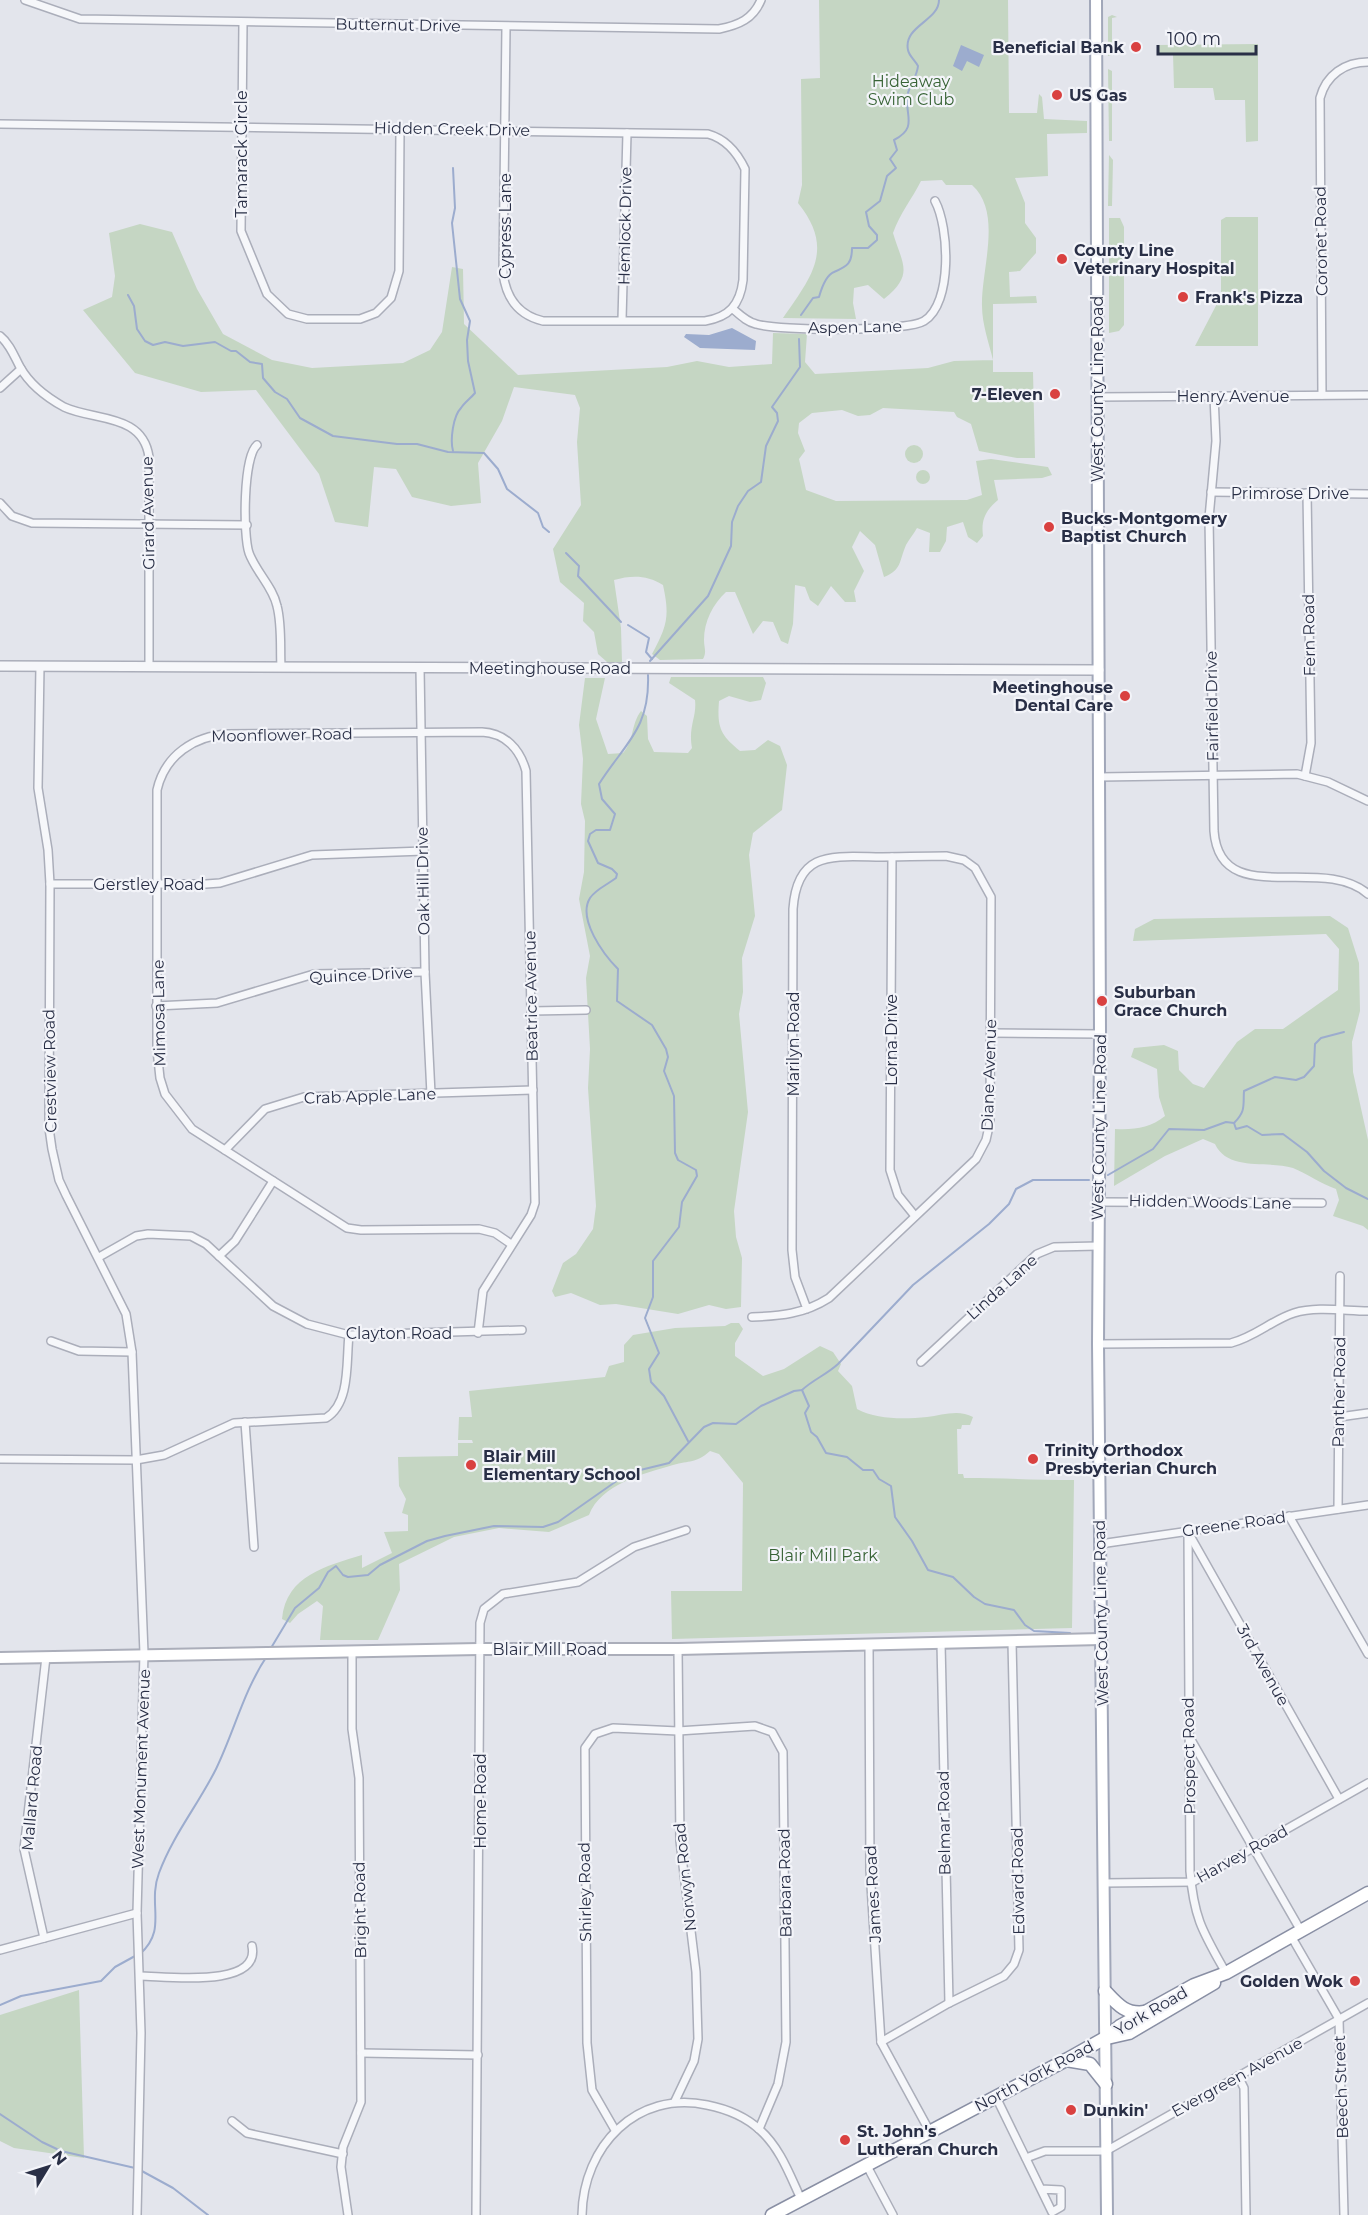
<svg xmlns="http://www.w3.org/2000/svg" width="1368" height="2215" font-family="Montserrat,sans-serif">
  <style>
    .green { fill: #c5d6c3 }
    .water { fill: #9cacce }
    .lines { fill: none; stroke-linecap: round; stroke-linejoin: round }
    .stream { stroke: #9cacce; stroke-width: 2 }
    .minor-casing { stroke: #abaeba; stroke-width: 10 }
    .tertiary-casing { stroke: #abaeba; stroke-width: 12 }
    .secondary-casing { stroke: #abaeba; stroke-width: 14 }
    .primary-casing { stroke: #a1a7b9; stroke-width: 14 }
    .trunk-casing { stroke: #898fa4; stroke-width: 15 }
    .minor { stroke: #f6f7fa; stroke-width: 7 }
    .tertiary { stroke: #f6f7fa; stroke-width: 9 }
    .secondary { stroke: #fff; stroke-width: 10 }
    .primary { stroke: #fff; stroke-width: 10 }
    .trunk { stroke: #fff; stroke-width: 12 }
    .poi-dot { fill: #d94140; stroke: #f3f4f9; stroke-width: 2 }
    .labels { text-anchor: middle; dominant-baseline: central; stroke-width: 4.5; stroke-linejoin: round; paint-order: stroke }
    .street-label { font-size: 16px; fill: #292f46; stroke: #f3f4f9 }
    .poi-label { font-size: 16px; font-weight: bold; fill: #292f46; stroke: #f3f4f9; text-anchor: start }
    .park-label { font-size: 16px; fill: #376335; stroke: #f3f4f9 }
  </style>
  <rect width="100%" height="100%" fill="#e3e5ec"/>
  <g class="green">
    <path d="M819 0H1008L1009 113H1037L1039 94 1042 97 1044 119 1087 121V133L1047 134 1048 176 1015 178 1025 203V223L1036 238V253L1020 271 1009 272 1010 297 1036 296 1037 303 993 304V372H1033L1035 458H1017L979 451 971 424 957 417 954 412 883 408 870 415 858 416 842 410 812 413 799 423 798 433 805 451 799 459 806 490 836 501 967 500 982 495 976 461 991 459 1048 467 1052 475 1042 478 994 480 998 500C985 511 981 520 983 536L977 543 968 537 963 522 947 527 946 541 940 552H929L930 533 917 528C914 534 909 539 906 545 899 561 902 570 884 577L875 545 860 531 852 547 864 571 854 591 856 602H845L831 586 818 606 810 600 805 587 795 585 793 624 788 644 781 641 773 622 763 621 753 634 735 592H726C713 604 704 621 704 640 704 648 707 652 703 659L660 660 652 654C667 626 670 617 663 585 647 575 632 575 614 580L621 628 622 662H607L598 654 594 632 583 621 584 603 560 582 553 549 581 505 577 442 580 408 575 395 514 387 502 421 478 463 481 503 451 506 412 497 396 469 374 467 368 527 335 522 319 474 256 390 201 392 135 373 83 310 112 297 115 276 109 233 140 224 172 232 197 289 223 334 272 360 312 368 403 363 430 350 442 332 452 267 463 269 464 324 518 375 667 367 697 361 729 367 772 364 773 333 807 334 805 362 815 374 928 368 954 361 993 360C989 343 982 324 982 306 981 269 1003 213 972 185H946L942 180 921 181C912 199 900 213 893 233 902 264 915 274 884 299L868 285 854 288 853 303 856 319 783 318C812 276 835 249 798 203L802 185 801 79 820 78Z"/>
    <path d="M1112 15 1117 17 1112 18V55L1108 56V17Z"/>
    <path d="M1258 44V141L1246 142 1245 100H1215L1213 88H1174L1173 54H1157V45Z"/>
    <path d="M1108 69 1112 71V141H1109Z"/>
    <path d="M1109 155 1113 160 1112 206H1108Z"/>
    <path d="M1226 217H1258V346H1195L1221 296V220Z"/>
    <path d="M1109 218H1120L1124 227V325L1119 331 1109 333Z"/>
    <circle cx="914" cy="454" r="9"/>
    <circle cx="923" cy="477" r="7"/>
    <path d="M671 677H763L766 683 761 700 750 702 729 696 719 701C717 727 720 735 740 751L755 750 768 740 780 746 787 765 782 810 753 833 749 855 755 916 742 958 743 992 739 1014 748 1112 734 1211 736 1237 742 1258 741 1307 726 1309 709 1305 678 1314 616 1304 600 1305 571 1293 555 1297 552 1291 563 1263 576 1254 593 1229 596 1206 588 1088 590 1049 586 978 590 956 579 899 584 872 585 821 581 804 583 759 579 725 585 678H605L596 719 608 754 623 753C634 741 631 724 641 711L647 716 648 739 654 752 688 753 692 748C688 726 697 717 695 700L669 683Z"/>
    <path d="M1330 916 1348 928 1359 963 1360 1011 1352 1042 1353 1072 1368 1140V1230L1363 1226 1333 1216 1339 1200 1336 1189C1321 1184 1306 1173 1293 1168 1268 1160 1228 1172 1215 1144L1203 1139 1165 1156 1114 1186 1115 1129C1134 1130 1150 1128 1165 1116L1159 1097 1157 1069 1131 1057 1134 1048 1164 1045 1178 1051 1179 1070 1193 1084 1204 1088 1237 1042 1255 1029H1283L1338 990 1339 949 1326 934 1133 941 1135 929 1154 919Z"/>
    <path d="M731 1323H739L743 1329 735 1343V1356L763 1376 784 1369 820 1346 833 1352 841 1364 838 1371 852 1386 857 1409C877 1420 905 1419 927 1417 942 1415 959 1409 973 1417L970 1425H962L961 1429H957L958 1474H963L964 1478C1001 1478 1036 1480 1074 1480L1072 1628 672 1639 671 1591H742L743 1483 719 1454 710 1451C695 1464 690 1460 673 1465 643 1474 601 1484 589 1515L549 1532 499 1528 454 1537 399 1564 400 1590 378 1640H320L323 1606 317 1601 298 1614 290 1623 282 1619C286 1575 327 1566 362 1555V1568L392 1553 384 1532 408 1531V1515L402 1513 406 1499 399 1486 398 1457 458 1456V1443H473L472 1440H458L459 1417H472L469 1391 605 1377 609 1366 624 1362V1345L633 1335 675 1328 725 1326Z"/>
    <path d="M79 1990 84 2158 14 2148 0 2141V2015Z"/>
  </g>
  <g class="water">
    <path d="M961 45 984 55 979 67 967 61 962 71 953 66Z"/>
    <path d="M732 328 756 341 755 350 700 348 684 337 686 334 709 335Z"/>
  </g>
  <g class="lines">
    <g class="stream">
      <path d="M453 168 455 208 452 223 460 299 470 321 467 340 468 361 475 393C470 399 465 402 461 408 453 416 450 440 453 451"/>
      <path d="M128 295 134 306 137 329 145 341 153 345 165 342 183 346 215 342 231 351H236L250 362 262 364 263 378 275 392 287 399 300 418 333 436 397 444H417L448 452 484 453 498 469 507 489 538 513 543 527 549 532"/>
      <path d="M801 315 813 298 819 297C821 290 826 275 834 272 848 266 852 263 852 248H868L877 240V235L869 226 866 212 880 201 887 176 896 168 890 159 897 150 894 140C917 128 906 117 907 98 908 86 917 78 918 66 915 60 909 56 908 50 903 26 939 21 939 0"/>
      <path d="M566 553 579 566 578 576 621 622"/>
      <path d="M628 625 649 638 646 652 652 659"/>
      <path d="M650 661 708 596 731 546 732 522 738 506 748 491 761 482 766 446 778 421 777 413 772 407 800 367 799 339"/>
      <path d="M648 675C650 729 625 743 599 784L602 799 615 814 610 830H596L590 834 588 841 598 863 612 869 617 874 616 878C607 885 596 889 590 898 577 919 604 955 618 969L617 1001 652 1025 666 1049 668 1057 664 1071 674 1096 675 1153 678 1160 696 1170 697 1176 682 1202 679 1227 653 1261V1297L645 1318 659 1353 649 1369 651 1382 664 1396 688 1441"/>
      <path d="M1234 1123 1236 1129 1247 1126 1262 1135 1283 1134 1307 1152 1324 1171 1346 1188 1368 1199"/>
      <path d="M1108 1175 1153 1149 1169 1129 1204 1130 1226 1122 1234 1123C1246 1111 1243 1106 1244 1091L1275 1077 1296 1080 1304 1077 1314 1066 1315 1044 1321 1038 1344 1032"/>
      <path d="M802 1390 809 1406 805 1413 811 1432 817 1437 826 1453 847 1457 863 1470H873L879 1479 891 1486 895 1517 912 1541 928 1570 953 1577 974 1597 985 1604 1014 1610 1025 1625 1034 1631 1070 1633"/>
      <path d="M271 1648 295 1608 319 1588 328 1572 336 1566 343 1575 348 1577 368 1575 380 1565 427 1541 445 1536 494 1526 543 1527 558 1522 628 1473 669 1463 704 1427 713 1423 736 1424 761 1406 794 1391 802 1390C814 1379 826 1375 838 1364L913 1285 989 1224 1009 1204 1016 1189 1033 1180H1089"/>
      <path d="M140 1954C168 1929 147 1905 159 1873 173 1835 198 1805 216 1769 234 1732 244 1690 267 1656"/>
      <path d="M0 2005 21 1996 101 1981 115 1967 135 1956"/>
      <path d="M0 2114 42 2142 61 2151 135 2168"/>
      <path d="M140 2170 173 2188 208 2215"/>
    </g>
    <defs>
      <g id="minor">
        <path d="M25 0 80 19 719 29C739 25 753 19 761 0"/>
        <path d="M243 23 241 231 267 294 288 314 307 319H360L376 313 391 298 399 271 400 130"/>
        <path d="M0 124 708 134C726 139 737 152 745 169L743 280C740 305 729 317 705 321H543C518 315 506 298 503 273L506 27"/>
        <path d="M733 309C740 315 747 322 756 324 779 331 906 332 924 321 953 303 949 227 935 201"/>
        <path d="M622 320 627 133"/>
        <path d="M0 336C10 344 14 356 20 367 30 385 46 397 64 407 94 421 143 413 149 457V666"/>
        <path d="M0 388 21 369"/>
        <path d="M1322 395 1320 98C1326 75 1345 62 1368 62"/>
        <path d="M1214 396 1216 441 1209 518 1214 831C1220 911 1321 853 1368 894"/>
        <path d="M1097 397 1368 395"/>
        <path d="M257 445C243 457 243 535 249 553 256 572 273 587 277 606 282 625 280 648 281 667"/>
        <path d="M1211 492 1368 494"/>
        <path d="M0 503 12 516 32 523 247 525"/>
        <path d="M40 666 38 788 48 850 50 884 49 1128 52 1149 59 1180 66 1195 126 1314 132 1352 144 1653 137 1913 141 2033 137 2215"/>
        <path d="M420 668 425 972 431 1094"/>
        <path d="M1305 776 1311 743 1307 493"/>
        <path d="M1099 777 1297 774 1328 782 1368 801"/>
        <path d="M892 857 890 1170 898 1195 915 1216"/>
        <path d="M50 884H206L220 883 312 855 424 851"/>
        <path d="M156 1006 217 1003 314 974 425 972"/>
        <path d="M531 1011 586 1010"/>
        <path d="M992 1033 1100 1034"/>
        <path d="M225 1150 265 1109 304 1097 533 1090"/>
        <path d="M1097 1202 1322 1203"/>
        <path d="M219 1256 235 1241 273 1181"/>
        <path d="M99 1257 136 1236 148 1234 191 1236 206 1244 273 1306 307 1324 349 1335 522 1330"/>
        <path d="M752 1317C780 1316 804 1314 829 1298L976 1159 986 1140 990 1122 991 897 975 868 964 860 946 856C922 856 899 857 876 857 830 856 797 852 793 909L792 1250 795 1277 807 1309"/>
        <path d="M478 1333 483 1291 531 1215 535 1203 526 771C520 749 505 733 482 732L228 734C194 736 165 755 157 790V1050L160 1078 165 1094 192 1129 347 1228 361 1230 479 1229 495 1233 511 1244"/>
        <path d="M51 1341 79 1351 132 1352"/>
        <path d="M1098 1344 1231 1343C1255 1337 1272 1320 1294 1313 1317 1306 1345 1311 1368 1311"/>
        <path d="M921 1362 1037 1254 1054 1247 1098 1246"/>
        <path d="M1339 1417 1368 1413"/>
        <path d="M245 1422 254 1547"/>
        <path d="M0 1459 136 1460 164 1455 234 1423 326 1418C351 1403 346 1360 349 1335"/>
        <path d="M1338 1509 1340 1276"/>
        <path d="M1289 1516 1368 1654"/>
        <path d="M1188 1531 1190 1871C1194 1919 1203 1932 1226 1973"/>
        <path d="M1189 1534 1339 1799"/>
        <path d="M1100 1544 1368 1505"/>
        <path d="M941 1643 949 2003"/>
        <path d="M869 1644 870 1870 881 2042 930 2132"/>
        <path d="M1190 1738 1301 1931"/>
        <path d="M1104 1883 1193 1882 1368 1783"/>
        <path d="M1291 1936 1339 2019 1344 2215"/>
        <path d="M44 1938 24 1849 46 1657"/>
        <path d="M0 1950 137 1913"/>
        <path d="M140 1976C166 1976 261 1989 252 1946"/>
        <path d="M881 2042 949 2003 1004 1976 1014 1964 1019 1950 1012 1642"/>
        <path d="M361 2053 478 2055"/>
        <path d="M1238 2076 1244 2088 1246 2215"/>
        <path d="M996 2097 1052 2212 1061 2207V2190L1041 2189"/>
        <path d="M675 2101 694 2061 698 2039 696 1972 680 1841 678 1649"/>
        <path d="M232 2121 247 2133 343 2154"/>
        <path d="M615 2130 592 2090 587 2043 585 1748 595 1734 613 1728 678 1731 755 1726 772 1732 783 1752 786 2042 778 2084 759 2129"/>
        <path d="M1026 2158 1045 2151H1106L1368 2003"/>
        <path d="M867 2166 893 2215"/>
        <path d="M348 2215 341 2167 343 2147 361 2102 359 1778 352 1729V1651"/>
        <path d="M476 2215 480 1623 484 1609 503 1594 578 1582 634 1547 686 1530"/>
        <path d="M582 2215C583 2146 637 2090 707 2105 727 2109 745 2116 760 2130 781 2149 790 2176 802 2201"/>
      </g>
      <path id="tertiary" d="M0 666 1099 670"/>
      <path id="secondary" d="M0 1658 479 1649H678L1101 1639"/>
      <path id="primary" d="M1096 0 1100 1034 1098 1344 1107 2215"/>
      <g id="trunk">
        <path d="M1105 1991C1117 2004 1126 2015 1145 2012"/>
        <path d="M1107 2038 1129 2033 1214 1983"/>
        <path d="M1066 2060 1090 2064 1106 2084"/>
        <path d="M772 2215 1066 2060 1105 2038 1120 2026 1194 1985 1226 1973 1368 1893"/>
      </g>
    </defs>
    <use href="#minor" class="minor-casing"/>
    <use href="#tertiary" class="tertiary-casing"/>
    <use href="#secondary" class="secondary-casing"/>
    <use href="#primary" class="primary-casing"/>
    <use href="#trunk" class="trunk-casing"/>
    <use href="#minor" class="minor"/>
    <use href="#tertiary" class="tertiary"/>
    <use href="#secondary" class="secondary"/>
    <use href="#primary" class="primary"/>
    <use href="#trunk" class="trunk"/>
  </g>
  <g class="poi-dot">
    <circle cx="1136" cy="47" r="6"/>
    <circle cx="1057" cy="95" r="6"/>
    <circle cx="1062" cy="259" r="6"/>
    <circle cx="1183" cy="297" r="6"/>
    <circle cx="1055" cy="394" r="6"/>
    <circle cx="1049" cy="527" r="6"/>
    <circle cx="1125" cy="696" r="6"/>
    <circle cx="1102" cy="1001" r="6"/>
    <circle cx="1033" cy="1459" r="6"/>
    <circle cx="471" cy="1465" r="6"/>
    <circle cx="1355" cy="1981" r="6"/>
    <circle cx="1071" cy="2110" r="6"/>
    <circle cx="845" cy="2140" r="6"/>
  </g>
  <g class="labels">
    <g class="street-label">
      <text transform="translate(398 25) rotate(1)">Butternut Drive</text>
      <text transform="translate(452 129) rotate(1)">Hidden Creek Drive</text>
      <text transform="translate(241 154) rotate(-90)">Tamarack Circle</text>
      <text transform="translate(505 226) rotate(-90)">Cypress Lane</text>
      <text transform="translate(625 226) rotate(-89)">Hemlock Drive</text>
      <text transform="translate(1321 241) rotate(-91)">Coronet Road</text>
      <text transform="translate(855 327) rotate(-1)">Aspen Lane</text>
      <text transform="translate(1097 389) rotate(-90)">West County Line Road</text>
      <text x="1233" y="396">Henry Avenue</text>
      <text x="1290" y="493">Primrose Drive</text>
      <text transform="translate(148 513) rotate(-91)">Girard Avenue</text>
      <text transform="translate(1309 635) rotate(-91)">Fern Road</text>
      <text x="550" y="668">Meetinghouse Road</text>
      <text transform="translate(1212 706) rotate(-91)">Fairfield Drive</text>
      <text transform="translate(282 735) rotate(-1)">Moonflower Road</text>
      <text transform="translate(423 881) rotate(-91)">Oak Hill Drive</text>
      <text x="149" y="884">Gerstley Road</text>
      <text transform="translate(361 975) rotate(-3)">Quince Drive</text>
      <text transform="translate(531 996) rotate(-91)">Beatrice Avenue</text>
      <text transform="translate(159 1013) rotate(-91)">Mimosa Lane</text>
      <text transform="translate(891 1040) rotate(-90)">Lorna Drive</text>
      <text transform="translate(793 1044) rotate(-90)">Marilyn Road</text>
      <text transform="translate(50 1071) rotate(-91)">Crestview Road</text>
      <text transform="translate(989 1075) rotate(-88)">Diane Avenue</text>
      <text transform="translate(370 1096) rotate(-2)">Crab Apple Lane</text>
      <text transform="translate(1099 1127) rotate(-89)">West County Line Road</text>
      <text transform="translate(1210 1202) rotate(1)">Hidden Woods Lane</text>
      <text transform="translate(1002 1287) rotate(-42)">Linda Lane</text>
      <text x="399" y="1333">Clayton Road</text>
      <text transform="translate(1339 1392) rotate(-89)">Panther Road</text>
      <text transform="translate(1234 1524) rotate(-8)">Greene Road</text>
      <text transform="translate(1101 1613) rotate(-91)">West County Line Road</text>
      <text x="550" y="1649">Blair Mill Road</text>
      <text transform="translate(1263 1665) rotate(61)">3rd Avenue</text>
      <text transform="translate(1189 1756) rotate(-91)">Prospect Road</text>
      <text transform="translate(141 1769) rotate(-88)">West Monument Avenue</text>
      <text transform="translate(32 1798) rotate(-85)">Mallard Road</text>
      <text transform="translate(480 1801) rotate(-90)">Home Road</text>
      <text transform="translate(944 1823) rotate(-91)">Belmar Road</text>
      <text transform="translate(1242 1854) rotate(-29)">Harvey Road</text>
      <text transform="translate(685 1877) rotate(-96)">Norwyn Road</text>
      <text transform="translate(1018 1881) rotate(-91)">Edward Road</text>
      <text transform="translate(785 1883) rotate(-91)">Barbara Road</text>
      <text transform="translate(585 1892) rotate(-91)">Shirley Road</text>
      <text transform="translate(873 1894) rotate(-93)">James Road</text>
      <text transform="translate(360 1910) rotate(-91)">Bright Road</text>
      <text transform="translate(1151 2011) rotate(-30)">York Road</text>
      <text transform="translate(1034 2076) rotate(-28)">North York Road</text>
      <text transform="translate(1237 2077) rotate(-29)">Evergreen Avenue</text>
      <text transform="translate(1341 2087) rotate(-92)">Beech Street</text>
    </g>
    <g class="poi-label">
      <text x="1124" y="47" text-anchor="end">Beneficial Bank</text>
      <text x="1069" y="95">US Gas</text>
      <text x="1074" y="250">County Line<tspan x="1074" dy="18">Veterinary Hospital</tspan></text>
      <text x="1195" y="297">Frank's Pizza</text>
      <text x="1043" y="394" text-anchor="end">7-Eleven</text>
      <text x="1061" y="518">Bucks-Montgomery<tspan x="1061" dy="18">Baptist Church</tspan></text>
      <text x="1113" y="687" text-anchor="end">Meetinghouse<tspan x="1113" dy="18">Dental Care</tspan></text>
      <text x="1114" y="992">Suburban<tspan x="1114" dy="18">Grace Church</tspan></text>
      <text x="1045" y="1450">Trinity Orthodox<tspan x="1045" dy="18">Presbyterian Church</tspan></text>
      <text x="483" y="1456">Blair Mill<tspan x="483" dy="18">Elementary School</tspan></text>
      <text x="1343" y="1981" text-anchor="end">Golden Wok</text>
      <text x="1083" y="2110">Dunkin'</text>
      <text x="857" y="2131">St. John's<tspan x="857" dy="18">Lutheran Church</tspan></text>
    </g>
    <g class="park-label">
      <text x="911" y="81">Hideaway<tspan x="911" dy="18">Swim Club</tspan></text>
      <text x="823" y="1555">Blair Mill Park</text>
    </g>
  </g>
  <g transform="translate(48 2167) rotate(52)" stroke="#f3f4f9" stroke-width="4.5" paint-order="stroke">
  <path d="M0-4.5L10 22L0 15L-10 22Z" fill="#292f46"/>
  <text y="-9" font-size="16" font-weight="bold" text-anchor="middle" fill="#292f46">N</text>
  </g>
  <path d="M1158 45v9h98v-9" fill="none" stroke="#292f46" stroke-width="3"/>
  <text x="1167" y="45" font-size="18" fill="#292f46" stroke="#f3f4f9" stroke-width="4.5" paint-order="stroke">100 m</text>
</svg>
